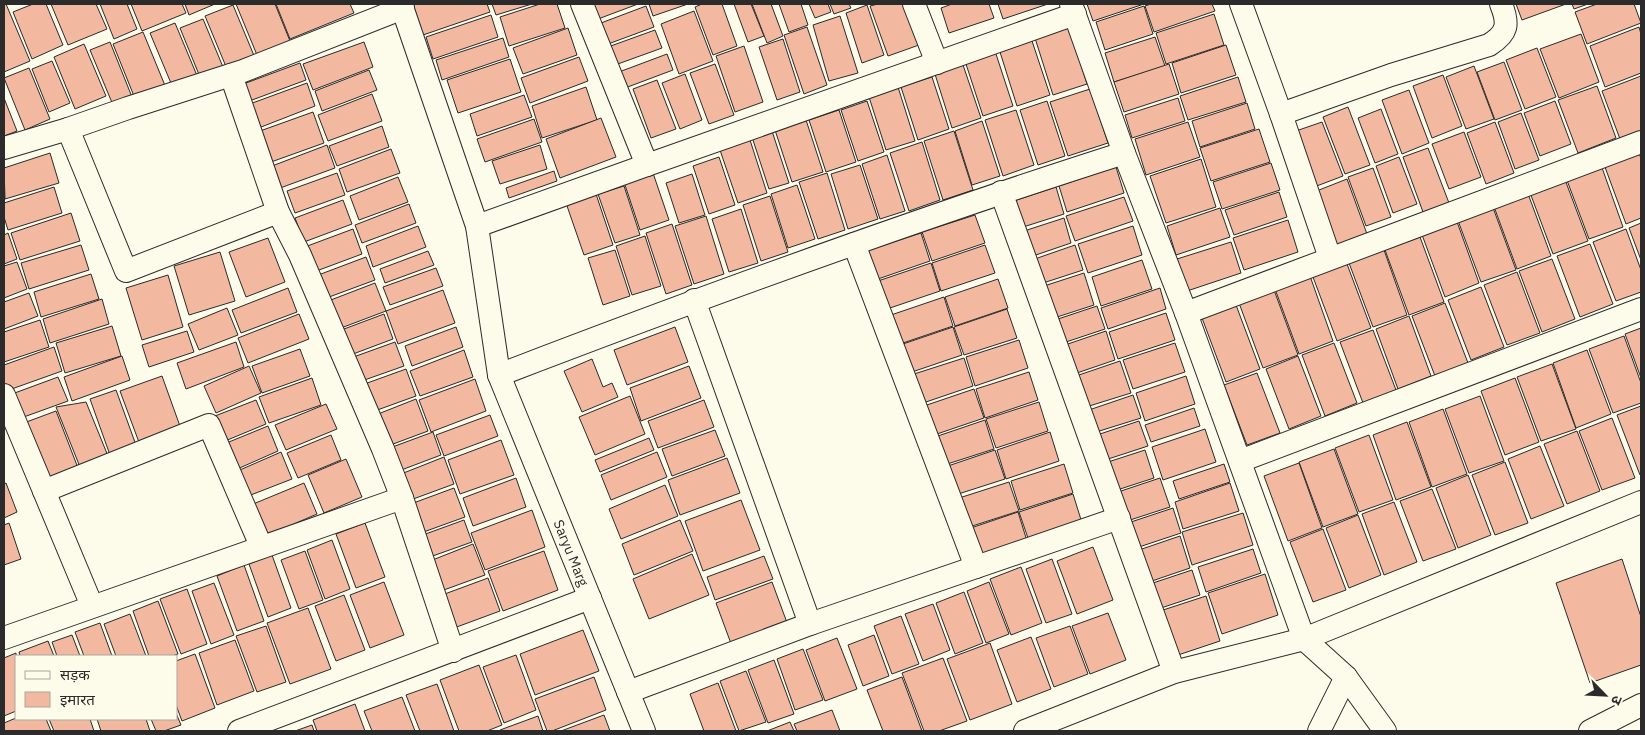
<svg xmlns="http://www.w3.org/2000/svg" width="1645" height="735" font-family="'IBM Plex Sans','Noto Sans Devanagari',sans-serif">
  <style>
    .building { fill: #f2b8a0; stroke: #2b2b2b }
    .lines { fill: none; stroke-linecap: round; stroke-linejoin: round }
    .minor-casing { stroke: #2b2b2b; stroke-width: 24 }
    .minor { stroke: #fdfbea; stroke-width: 22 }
    .labels { text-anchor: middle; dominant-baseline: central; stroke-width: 4; stroke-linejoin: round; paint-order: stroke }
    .street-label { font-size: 14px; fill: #2b2b2b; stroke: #fdfbea }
  </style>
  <rect width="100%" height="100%" fill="#fdfbea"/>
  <g class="building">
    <path d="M6 4 30 61 4 72V5Z"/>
    <path d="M33 4H46L63 45 32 59 13 12Z"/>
    <path d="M51 4H96L107 29 68 45Z"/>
    <path d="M100 4H127L137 29 114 39Z"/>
    <path d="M131 4H182L186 13 142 31Z"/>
    <path d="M185 4H215L189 15Z"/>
    <path d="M236 4H275L290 41 257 55Z"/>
    <path d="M276 4H350L354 13 290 39Z"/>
    <path d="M413 4H487L490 12 423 35Z"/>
    <path d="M492 4H532L496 15Z"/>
    <path d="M540 4H557L565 28 509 46 500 17Z"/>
    <path d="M593 4H638L598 19Z"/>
    <path d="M649 4H688L653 16Z"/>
    <path d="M702 4H722L737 46 713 55 695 7Z"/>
    <path d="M734 4H751L764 36 748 42Z"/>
    <path d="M752 4H771L783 36 767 43Z"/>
    <path d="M779 4H801L808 25 789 32Z"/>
    <path d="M809 4H828L831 12 815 18Z"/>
    <path d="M830 4H849L851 8 834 14Z"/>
    <path d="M878 4H904L919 45 888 56 870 6Z"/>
    <path d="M952 4H989L994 18 949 33 941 8Z"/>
    <path d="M998 4H1048L1003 19Z"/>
    <path d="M1087 4H1144L1093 21Z"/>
    <path d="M1151 4H1212L1215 11 1154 32 1145 6Z"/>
    <path d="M1516 4H1566L1522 20Z"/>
    <path d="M1572 4H1588L1574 9Z"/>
    <path d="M1597 4H1634L1641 23 1587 44 1575 12Z"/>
    <path d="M233 5 255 58 227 69 205 16Z"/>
    <path d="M867 5 884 55 862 63 846 13Z"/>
    <path d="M646 6 654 27 608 44 601 23Z"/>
    <path d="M1144 6 1153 34 1105 50 1096 22Z"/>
    <path d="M694 11 713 61 679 74 661 24Z"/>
    <path d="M1214 14 1224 45 1166 64 1156 33Z"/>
    <path d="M491 15 498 37 433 59 426 37Z"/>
    <path d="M840 16 858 73 829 81 813 25Z"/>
    <path d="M203 19 223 67 200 77 180 28Z"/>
    <path d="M175 23 198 78 173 88 150 33Z"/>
    <path d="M807 27 827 85 804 94 784 35Z"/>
    <path d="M1069 27 1087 84 1053 95 1035 38Z"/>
    <path d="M1639 27 1641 34V73L1605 87 1590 46Z"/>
    <path d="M568 28 577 55 523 74 513 48Z"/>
    <path d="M655 30 662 48 615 65 608 47Z"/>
    <path d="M143 32 166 88 136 101 113 44Z"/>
    <path d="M1581 34 1599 82 1559 98 1540 49Z"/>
    <path d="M1155 37 1165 66 1114 82 1105 53Z"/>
    <path d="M503 38 509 57 442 80 436 60Z"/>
    <path d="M783 39 800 92 777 100 759 47Z"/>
    <path d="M1032 41 1050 95 1017 106 1000 52Z"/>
    <path d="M110 42 132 97 113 105 90 50Z"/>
    <path d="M364 42 373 67 313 90 303 64Z"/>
    <path d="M84 44 106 96 75 109 54 57Z"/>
    <path d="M1226 45 1236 75 1181 93 1172 63Z"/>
    <path d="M744 46 763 102 735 112 716 56Z"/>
    <path d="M1537 48 1556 97 1525 109 1506 60Z"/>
    <path d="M995 51 1013 106 983 116 965 61Z"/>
    <path d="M667 54 673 70 625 88 619 72Z"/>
    <path d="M579 57 588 81 530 103 521 78Z"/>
    <path d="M510 59 521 92 458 113 447 80Z"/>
    <path d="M52 61 70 103 49 112 32 69Z"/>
    <path d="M962 62 981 118 952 128 934 71Z"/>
    <path d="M1504 62 1522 110 1495 120 1477 72Z"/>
    <path d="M300 63 306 80 244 103 238 86Z"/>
    <path d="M715 64 734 115 709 124 690 73Z"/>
    <path d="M1169 64 1179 94 1124 112 1114 82Z"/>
    <path d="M1474 66 1494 119 1466 129 1446 77Z"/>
    <path d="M29 68 50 119 25 130 4 78Z"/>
    <path d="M369 70 377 90 322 111 315 91Z"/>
    <path d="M685 74 702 120 680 129 662 83Z"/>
    <path d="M1443 75 1462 126 1432 138 1413 86Z"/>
    <path d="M1641 76V131L1620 139 1602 91Z"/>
    <path d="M932 77 949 129 918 140 901 87Z"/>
    <path d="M1238 77 1246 102 1188 120 1180 96Z"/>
    <path d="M657 80 676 129 651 138 633 89Z"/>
    <path d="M307 83 315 106 256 129 247 105Z"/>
    <path d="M1597 86 1616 138 1578 153 1558 100Z"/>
    <path d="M586 87 597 120 542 138 532 106Z"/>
    <path d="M898 87 915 141 886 150 869 97Z"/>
    <path d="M1090 89 1108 143 1068 156 1050 102Z"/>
    <path d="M1409 90 1429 143 1402 154 1382 100Z"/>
    <path d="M372 94 382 121 328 141 318 115Z"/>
    <path d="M524 95 532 117 477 136 470 114Z"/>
    <path d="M4 98 17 131 4 136Z"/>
    <path d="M1178 98 1185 121 1132 138 1125 115Z"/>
    <path d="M867 101 884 152 858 161 841 110Z"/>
    <path d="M1047 101 1065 156 1038 165 1020 110Z"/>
    <path d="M1555 101 1571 144 1540 156 1524 113Z"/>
    <path d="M1247 103 1255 129 1200 147 1192 121Z"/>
    <path d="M1348 107 1370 165 1345 174 1323 117Z"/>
    <path d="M1381 109 1398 154 1375 163 1358 118Z"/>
    <path d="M839 110 856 162 826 172 809 120Z"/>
    <path d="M1016 110 1034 165 1003 176 985 120Z"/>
    <path d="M313 112 324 143 271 162 260 131Z"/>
    <path d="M1521 113 1539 160 1515 169 1498 122Z"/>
    <path d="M601 118 616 157 560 178 546 139Z"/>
    <path d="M534 119 542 142 485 162 477 139Z"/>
    <path d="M806 120 823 172 792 182 775 130Z"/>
    <path d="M982 121 1000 176 972 185 955 131Z"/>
    <path d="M1188 122 1200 157 1146 175 1135 139Z"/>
    <path d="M1322 122 1343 176 1314 187 1293 132Z"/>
    <path d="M1495 122 1514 173 1486 184 1467 133Z"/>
    <path d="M382 126 389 147 337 166 329 146Z"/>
    <path d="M1259 129 1270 162 1211 181 1200 148Z"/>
    <path d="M772 131 789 183 769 189 752 137Z"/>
    <path d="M954 131 973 190 943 200 924 141Z"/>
    <path d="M1464 132 1481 177 1449 189 1432 144Z"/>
    <path d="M750 140 767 193 738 203 720 150Z"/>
    <path d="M922 142 940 200 909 211 890 153Z"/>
    <path d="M327 145 335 168 280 188 272 166Z"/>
    <path d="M540 145 547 169 500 184 492 161Z"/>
    <path d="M1637 146 1641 159V218L1626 224 1602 159Z"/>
    <path d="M1428 148 1449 203 1423 212 1403 157Z"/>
    <path d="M391 149 400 173 347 192 339 169Z"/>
    <path d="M50 153 59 183 5 199 4 168Z"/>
    <path d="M887 155 905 211 880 219 862 164Z"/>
    <path d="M719 157 735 205 709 214 693 166Z"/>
    <path d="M1399 157 1417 204 1393 213 1376 166Z"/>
    <path d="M1201 159 1216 207 1166 223 1150 176Z"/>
    <path d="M1600 162 1623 227 1589 239 1565 175Z"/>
    <path d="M1271 163 1280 190 1222 209 1213 182Z"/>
    <path d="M860 165 878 219 848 229 831 174Z"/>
    <path d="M1116 167 1124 193 1067 212 1059 186Z"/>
    <path d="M1373 168 1391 217 1366 226 1348 177Z"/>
    <path d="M554 171 557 181 509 198 506 188Z"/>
    <path d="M337 173 345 195 295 213 287 191Z"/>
    <path d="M653 173 669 220 640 230 624 182Z"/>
    <path d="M827 173 845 230 818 239 799 182Z"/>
    <path d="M692 174 705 215 679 223 666 183Z"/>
    <path d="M398 177 408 202 359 220 350 196Z"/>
    <path d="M1564 177 1588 241 1553 254 1529 190Z"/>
    <path d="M1347 179 1367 234 1335 246 1314 192Z"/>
    <path d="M797 185 815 239 788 248 771 194Z"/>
    <path d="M624 186 640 235 615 243 598 194Z"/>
    <path d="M54 187 62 213 8 230 4 217V203Z"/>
    <path d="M1056 187 1064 214 1020 228 1011 202Z"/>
    <path d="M1527 191 1551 256 1517 269 1493 204Z"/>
    <path d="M1279 192 1287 217 1234 235 1225 210Z"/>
    <path d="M596 194 613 245 584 255 566 203Z"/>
    <path d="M770 196 788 252 761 261 743 205Z"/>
    <path d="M1124 197 1133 221 1075 241 1066 216Z"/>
    <path d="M343 200 352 224 304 242 295 218Z"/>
    <path d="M409 204 416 223 362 243 355 225Z"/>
    <path d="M1492 205 1516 270 1481 282 1457 218Z"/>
    <path d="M1220 208 1230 237 1176 255 1167 226Z"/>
    <path d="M741 209 758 263 729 272 712 219Z"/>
    <path d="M71 213 80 241 20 260 11 233Z"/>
    <path d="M975 215 985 243 932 261 922 232Z"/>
    <path d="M706 216 724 274 694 284 675 226Z"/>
    <path d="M1064 218 1071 243 1030 257 1021 232Z"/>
    <path d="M1456 219 1479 283 1445 297 1421 232Z"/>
    <path d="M1288 220 1298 252 1244 270 1233 238Z"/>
    <path d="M1641 223V260L1629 228Z"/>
    <path d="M672 224 692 285 666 294 646 233Z"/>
    <path d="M418 226 426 247 373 267 366 246Z"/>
    <path d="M1133 226 1142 255 1088 273 1078 244Z"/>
    <path d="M353 229 362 254 311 273 302 248Z"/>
    <path d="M1626 229 1641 270V292L1616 301 1593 242Z"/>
    <path d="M8 233 17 259 4 264V235Z"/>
    <path d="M921 233 930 261 878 279 868 250Z"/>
    <path d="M645 236 661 286 632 295 616 246Z"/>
    <path d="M1420 237 1444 302 1409 315 1385 250Z"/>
    <path d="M268 238 285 282 246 297 229 252Z"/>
    <path d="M1231 242 1241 273 1187 291 1177 259Z"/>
    <path d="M1590 244 1613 304 1580 317 1557 256Z"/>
    <path d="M81 245 89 270 29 289 21 263Z"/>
    <path d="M985 245 995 273 941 291 932 263Z"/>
    <path d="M1075 245 1083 270 1037 285 1029 261Z"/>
    <path d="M615 250 630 296 603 305 588 258Z"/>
    <path d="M1384 250 1407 315 1373 327 1349 263Z"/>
    <path d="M428 251 434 265 385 283 380 269Z"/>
    <path d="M220 252 235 301 189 315 174 266Z"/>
    <path d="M366 257 375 280 321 300 313 277Z"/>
    <path d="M1552 259 1575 319 1542 332 1519 271Z"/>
    <path d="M1142 260 1152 289 1101 306 1092 277Z"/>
    <path d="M17 262 27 289 4 298V266Z"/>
    <path d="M931 263 940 291 887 309 878 281Z"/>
    <path d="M1347 264 1371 328 1337 341 1313 277Z"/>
    <path d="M436 268 443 286 390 305 383 287Z"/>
    <path d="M1517 272 1540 333 1507 345 1484 285Z"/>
    <path d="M1084 273 1094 305 1051 319 1041 287Z"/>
    <path d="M91 274 99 299 41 317 34 292Z"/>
    <path d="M168 275 183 327 142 340 126 288Z"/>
    <path d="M1310 276 1333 341 1299 354 1275 289Z"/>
    <path d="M998 279 1008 308 955 326 945 297Z"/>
    <path d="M375 283 386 311 333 331 323 303Z"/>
    <path d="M1481 287 1504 347 1471 360 1448 300Z"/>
    <path d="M288 288 297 312 241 333 232 310Z"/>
    <path d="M1160 288 1166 309 1108 329 1101 308Z"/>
    <path d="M443 290 455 323 398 344 386 311Z"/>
    <path d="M1274 290 1298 355 1263 368 1239 303Z"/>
    <path d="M29 293 38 316 4 329V302Z"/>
    <path d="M944 297 953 326 900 344 891 315Z"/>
    <path d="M102 299 109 324 50 343 43 319Z"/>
    <path d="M1445 303 1468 363 1435 376 1412 316Z"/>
    <path d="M1236 305 1260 369 1226 382 1202 318Z"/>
    <path d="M1097 306 1105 329 1063 343 1055 320Z"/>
    <path d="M227 308 238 335 199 350 188 324Z"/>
    <path d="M1007 309 1017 338 964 355 954 327Z"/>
    <path d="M1166 313 1175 340 1118 359 1109 332Z"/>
    <path d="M299 314 309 339 248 363 238 338Z"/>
    <path d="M384 314 393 339 345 357 336 332Z"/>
    <path d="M1409 316 1431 376 1398 389 1376 329Z"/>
    <path d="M40 320 49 347 4 362V332Z"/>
    <path d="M112 326 121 356 65 373 56 343Z"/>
    <path d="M456 327 463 347 412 366 405 346Z"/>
    <path d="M675 327 688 362 627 385 614 350Z"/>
    <path d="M953 327 962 355 909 373 900 345Z"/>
    <path d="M1641 328V378L1625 334Z"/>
    <path d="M1373 330 1396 390 1363 403 1340 342Z"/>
    <path d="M187 331 194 352 149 367 142 345Z"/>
    <path d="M1106 331 1115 360 1071 375 1062 346Z"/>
    <path d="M1624 336 1641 383V403L1613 413 1589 349Z"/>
    <path d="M1019 340 1028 368 975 386 966 357Z"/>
    <path d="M236 342 244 367 186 389 177 363Z"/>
    <path d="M395 342 404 366 356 383 348 359Z"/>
    <path d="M1175 343 1185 372 1133 389 1123 360Z"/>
    <path d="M1334 343 1357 403 1325 416 1302 355Z"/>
    <path d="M54 347 62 371 6 391 4 385V365Z"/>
    <path d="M300 349 310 376 262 393 252 366Z"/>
    <path d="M464 350 473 377 420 396 410 371Z"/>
    <path d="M1587 350 1611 414 1576 428 1553 363Z"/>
    <path d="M122 356 130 380 72 401 64 377Z"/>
    <path d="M1298 356 1321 416 1289 429 1266 369Z"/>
    <path d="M964 358 973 386 920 404 911 375Z"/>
    <path d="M592 359 603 387 612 383 618 397 582 412 564 371Z"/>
    <path d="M1120 361 1131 393 1086 407 1076 376Z"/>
    <path d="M1552 364 1576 429 1541 441 1517 377Z"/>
    <path d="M249 366 261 393 216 413 204 386Z"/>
    <path d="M689 366 701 398 641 421 630 388Z"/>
    <path d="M406 369 416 396 369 413 359 386Z"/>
    <path d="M1029 372 1038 400 985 418 976 389Z"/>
    <path d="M1257 373 1280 433 1247 445 1224 385Z"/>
    <path d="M162 376 181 429 140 445 120 391Z"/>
    <path d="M1186 376 1195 404 1145 421 1136 393Z"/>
    <path d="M58 377 68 401 21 418 12 394Z"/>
    <path d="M312 378 321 405 269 423 259 397Z"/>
    <path d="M1515 378 1539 442 1505 455 1481 391Z"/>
    <path d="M475 379 486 411 431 432 419 400Z"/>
    <path d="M974 389 984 418 931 436 921 407Z"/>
    <path d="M116 390 136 445 110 455 90 399Z"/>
    <path d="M1133 395 1141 418 1093 433 1086 411Z"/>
    <path d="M630 396 645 434 595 455 579 417Z"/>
    <path d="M1480 396 1504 461 1469 473 1445 409Z"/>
    <path d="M416 399 428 431 385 447 373 416Z"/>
    <path d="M256 400 266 424 225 441 215 416Z"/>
    <path d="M704 400 714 427 658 448 648 421Z"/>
    <path d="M86 402 108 456 80 467 56 407Z"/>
    <path d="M1039 402 1048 431 996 448 986 419Z"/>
    <path d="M326 404 337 429 286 450 275 425Z"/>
    <path d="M1641 406V475H1640L1617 415Z"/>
    <path d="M1194 408 1200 426 1151 442 1145 425Z"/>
    <path d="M1443 409 1467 474 1432 487 1409 422Z"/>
    <path d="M56 411 78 468 42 482 21 424Z"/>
    <path d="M490 415 498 436 444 456 436 435Z"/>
    <path d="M1612 418 1635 478 1602 490 1579 431Z"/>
    <path d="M985 420 994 449 941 466 932 438Z"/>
    <path d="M1139 421 1148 446 1102 461 1094 436Z"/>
    <path d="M1407 422 1431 487 1396 500 1373 435Z"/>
    <path d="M268 426 278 451 235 470 224 444Z"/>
    <path d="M1205 429 1216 462 1163 480 1152 447Z"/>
    <path d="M715 430 725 456 672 476 662 449Z"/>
    <path d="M1577 431 1600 491 1567 504 1544 444Z"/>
    <path d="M433 432 441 455 396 472 387 449Z"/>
    <path d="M1050 432 1059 461 1006 479 997 450Z"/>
    <path d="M331 435 341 460 298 478 287 453Z"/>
    <path d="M1369 435 1393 500 1359 512 1335 448Z"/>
    <path d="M649 438 654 450 600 472 595 460Z"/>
    <path d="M501 440 514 475 460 494 448 460Z"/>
    <path d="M1540 446 1564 506 1531 519 1508 459Z"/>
    <path d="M1334 449 1358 514 1323 527 1299 462Z"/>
    <path d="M995 450 1005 479 952 496 942 468Z"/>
    <path d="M1145 450 1154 478 1114 491 1105 463Z"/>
    <path d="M281 452 292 479 243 498 233 473Z"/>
    <path d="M657 452 667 477 611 500 601 475Z"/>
    <path d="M444 457 454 484 405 502 396 476Z"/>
    <path d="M727 458 740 493 680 515 668 480Z"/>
    <path d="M346 459 362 497 324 513 308 475Z"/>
    <path d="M1505 462 1528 523 1495 535 1472 475Z"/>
    <path d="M1299 463 1322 528 1288 541 1264 476Z"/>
    <path d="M1064 464 1073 493 1020 510 1011 481Z"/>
    <path d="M1224 464 1230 482 1179 499 1173 481Z"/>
    <path d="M1468 475 1491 535 1458 548 1436 488Z"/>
    <path d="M516 478 526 507 473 526 463 498Z"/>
    <path d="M1160 478 1170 507 1124 522 1115 493Z"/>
    <path d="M1009 482 1019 511 966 528 956 499Z"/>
    <path d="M6 483 17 512 4 518V484Z"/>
    <path d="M304 483 317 514 259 539 246 507Z"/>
    <path d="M1230 483 1239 511 1183 529 1175 502Z"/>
    <path d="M665 485 678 516 621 539 609 509Z"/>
    <path d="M454 488 465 517 418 534 408 505Z"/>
    <path d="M1432 489 1456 549 1423 561 1400 501Z"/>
    <path d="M1073 494 1082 523 1029 541 1019 512Z"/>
    <path d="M741 500 760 550 703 571 685 521Z"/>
    <path d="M1394 502 1417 562 1384 575 1362 514Z"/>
    <path d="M1173 508 1181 533 1133 549 1125 524Z"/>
    <path d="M532 510 545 547 485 570 471 533Z"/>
    <path d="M1018 512 1027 541 975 559 965 530Z"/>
    <path d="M1243 513 1253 545 1192 565 1182 532Z"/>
    <path d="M1358 515 1381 575 1349 588 1326 528Z"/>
    <path d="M464 520 472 542 427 558 420 536Z"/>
    <path d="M680 520 693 551 634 575 622 544Z"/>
    <path d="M9 523 21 559 4 565V525Z"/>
    <path d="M365 523 385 577 356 588 336 534Z"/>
    <path d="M1323 529 1346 590 1313 602 1290 542Z"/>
    <path d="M1180 536 1190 568 1146 583 1136 551Z"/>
    <path d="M332 540 350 589 325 599 307 550Z"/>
    <path d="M473 544 485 575 441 591 430 561Z"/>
    <path d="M1093 547 1113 600 1077 614 1057 561Z"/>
    <path d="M1253 549 1261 573 1206 592 1198 567Z"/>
    <path d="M305 551 323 600 299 609 281 560Z"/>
    <path d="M544 551 558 590 503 611 488 571Z"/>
    <path d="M692 554 709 595 649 619 633 579Z"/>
    <path d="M272 555 291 608 268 617 249 564Z"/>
    <path d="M764 556 773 579 715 600 707 577Z"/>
    <path d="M1052 559 1072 614 1046 623 1026 569Z"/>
    <path d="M1622 559 1641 617V665L1590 683 1556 583Z"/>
    <path d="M244 565 264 621 237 631 217 576Z"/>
    <path d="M1021 567 1042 623 1011 635 990 579Z"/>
    <path d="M1192 570 1200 595 1155 610 1147 585Z"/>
    <path d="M1265 574 1278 615 1222 634 1208 593Z"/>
    <path d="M488 578 500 611 454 628 442 595Z"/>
    <path d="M384 582 404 635 370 648 350 595Z"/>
    <path d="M772 582 789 628 733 649 716 603Z"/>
    <path d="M989 582 1009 634 986 643 967 591Z"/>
    <path d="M214 583 234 635 211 644 192 591Z"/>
    <path d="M187 589 207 644 181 654 160 599Z"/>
    <path d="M964 592 983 643 955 654 936 603Z"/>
    <path d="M344 595 365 650 336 661 315 606Z"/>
    <path d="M1206 596 1220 641 1172 657 1157 612Z"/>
    <path d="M158 601 178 654 172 656H149L133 611Z"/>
    <path d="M933 604 950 650 923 661 905 614Z"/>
    <path d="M308 608 331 669 290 684 267 623Z"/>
    <path d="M1108 613 1126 660 1090 674 1072 626Z"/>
    <path d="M130 614 146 656H116L104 624Z"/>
    <path d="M901 616 919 664 892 674 874 626Z"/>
    <path d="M100 623 112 656H84L75 632Z"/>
    <path d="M266 626 286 682 257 692 236 636Z"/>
    <path d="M1070 626 1088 674 1054 687 1036 638Z"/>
    <path d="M583 630 599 671 535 695 520 654Z"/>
    <path d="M72 635 80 656H57L52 642Z"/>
    <path d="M874 635 889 676 863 686 848 645Z"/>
    <path d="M1031 637 1051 689 1017 702 997 650Z"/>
    <path d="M837 638 857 689 825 701 806 650Z"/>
    <path d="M235 640 254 691 217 705 199 653Z"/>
    <path d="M48 641 54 656H20L19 652Z"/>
    <path d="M990 643 1012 704 970 720 947 659Z"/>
    <path d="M803 649 823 700 795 710 777 659Z"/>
    <path d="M16 653V711L4 716V658Z"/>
    <path d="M195 654 215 708 182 721 176 705V661Z"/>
    <path d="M516 655 536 710 504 723 483 667Z"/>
    <path d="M943 658 967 721 939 731H924L902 673Z"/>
    <path d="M774 660 794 714 768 723 748 670Z"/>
    <path d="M479 665 502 725 487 731H459L440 680Z"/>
    <path d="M746 671 766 722 739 731 720 681Z"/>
    <path d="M594 677 606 710 552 731H547L535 699Z"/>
    <path d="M902 677 922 731H883L867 690Z"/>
    <path d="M718 683 736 731H704L690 694Z"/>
    <path d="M437 684 454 731H420L406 695Z"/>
    <path d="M402 697 415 731H372L364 711Z"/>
    <path d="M355 704 365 731H317L313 720Z"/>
    <path d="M832 710 840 731H797L794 724Z"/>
    <path d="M176 713 181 725 164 731H156L151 719H176Z"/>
    <path d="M604 715 610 731H561Z"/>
    <path d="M538 716 543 731H500V730Z"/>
    <path d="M16 718 46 719 51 731H4V723Z"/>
    <path d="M49 719H90L94 731H54Z"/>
    <path d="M97 719H146L150 731H101Z"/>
    <path d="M790 722 794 731H767Z"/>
    <path d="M312 725 314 731H295Z"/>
  </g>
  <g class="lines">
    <defs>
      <g id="minor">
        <path d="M401 4 477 226 499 375 644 731"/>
        <path d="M582 4 647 165"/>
        <path d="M914 4 937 63"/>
        <path d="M1071 4 1124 153 1186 313 1304 639 1346 677 1385 731"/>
        <path d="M1241 4 1281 114 1330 258"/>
        <path d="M231 75 278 212"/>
        <path d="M1281 114 1391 75 1489 45C1508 33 1509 24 1501 4"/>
        <path d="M68 129 126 271 278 212 300 255 383 449 402 498 453 651"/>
        <path d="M4 148 68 129 128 108 243 71 403 8"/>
        <path d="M1001 192 1174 672"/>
        <path d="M477 226 647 165 1075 14"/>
        <path d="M854 244 976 567"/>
        <path d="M694 300 810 624"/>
        <path d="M1186 313C1337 255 1490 200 1641 142"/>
        <path d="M499 375C705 296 913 220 1124 153"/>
        <path d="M4 395 92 606"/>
        <path d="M1240 461 1641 309"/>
        <path d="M44 491 209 425 261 546"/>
        <path d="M4 638 402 498"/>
        <path d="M628 692 810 624 1119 518"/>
        <path d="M239 731 590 598"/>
        <path d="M1025 731 1174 672 1304 639 1641 502"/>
        <path d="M1319 731 1346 677"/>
        <path d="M1590 731 1641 705"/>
      </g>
    </defs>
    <use href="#minor" class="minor-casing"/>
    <use href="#minor" class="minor"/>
  </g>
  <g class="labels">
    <g class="street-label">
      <text transform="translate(571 553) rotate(68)">Saryu Marg</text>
    </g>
  </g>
  <rect width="1645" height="735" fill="none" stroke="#2b2b2b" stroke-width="10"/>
  <rect x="15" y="655" width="162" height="65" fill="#fdfbea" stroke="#a9a89e"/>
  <rect x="25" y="671" width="25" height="8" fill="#fdfbea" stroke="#a9a89e"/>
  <text x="60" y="680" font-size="15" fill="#2b2b2b">सड़क</text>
  <rect x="25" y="692" width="25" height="15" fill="#f2b8a0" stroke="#a9a89e"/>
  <text x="60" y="705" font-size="15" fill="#2b2b2b">इमारत</text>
  <g transform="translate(1605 695) rotate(114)" stroke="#fdfbea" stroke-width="4" paint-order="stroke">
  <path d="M0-4L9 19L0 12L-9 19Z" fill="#2b2b2b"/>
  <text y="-8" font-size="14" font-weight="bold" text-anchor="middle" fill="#2b2b2b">उ</text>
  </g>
</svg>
